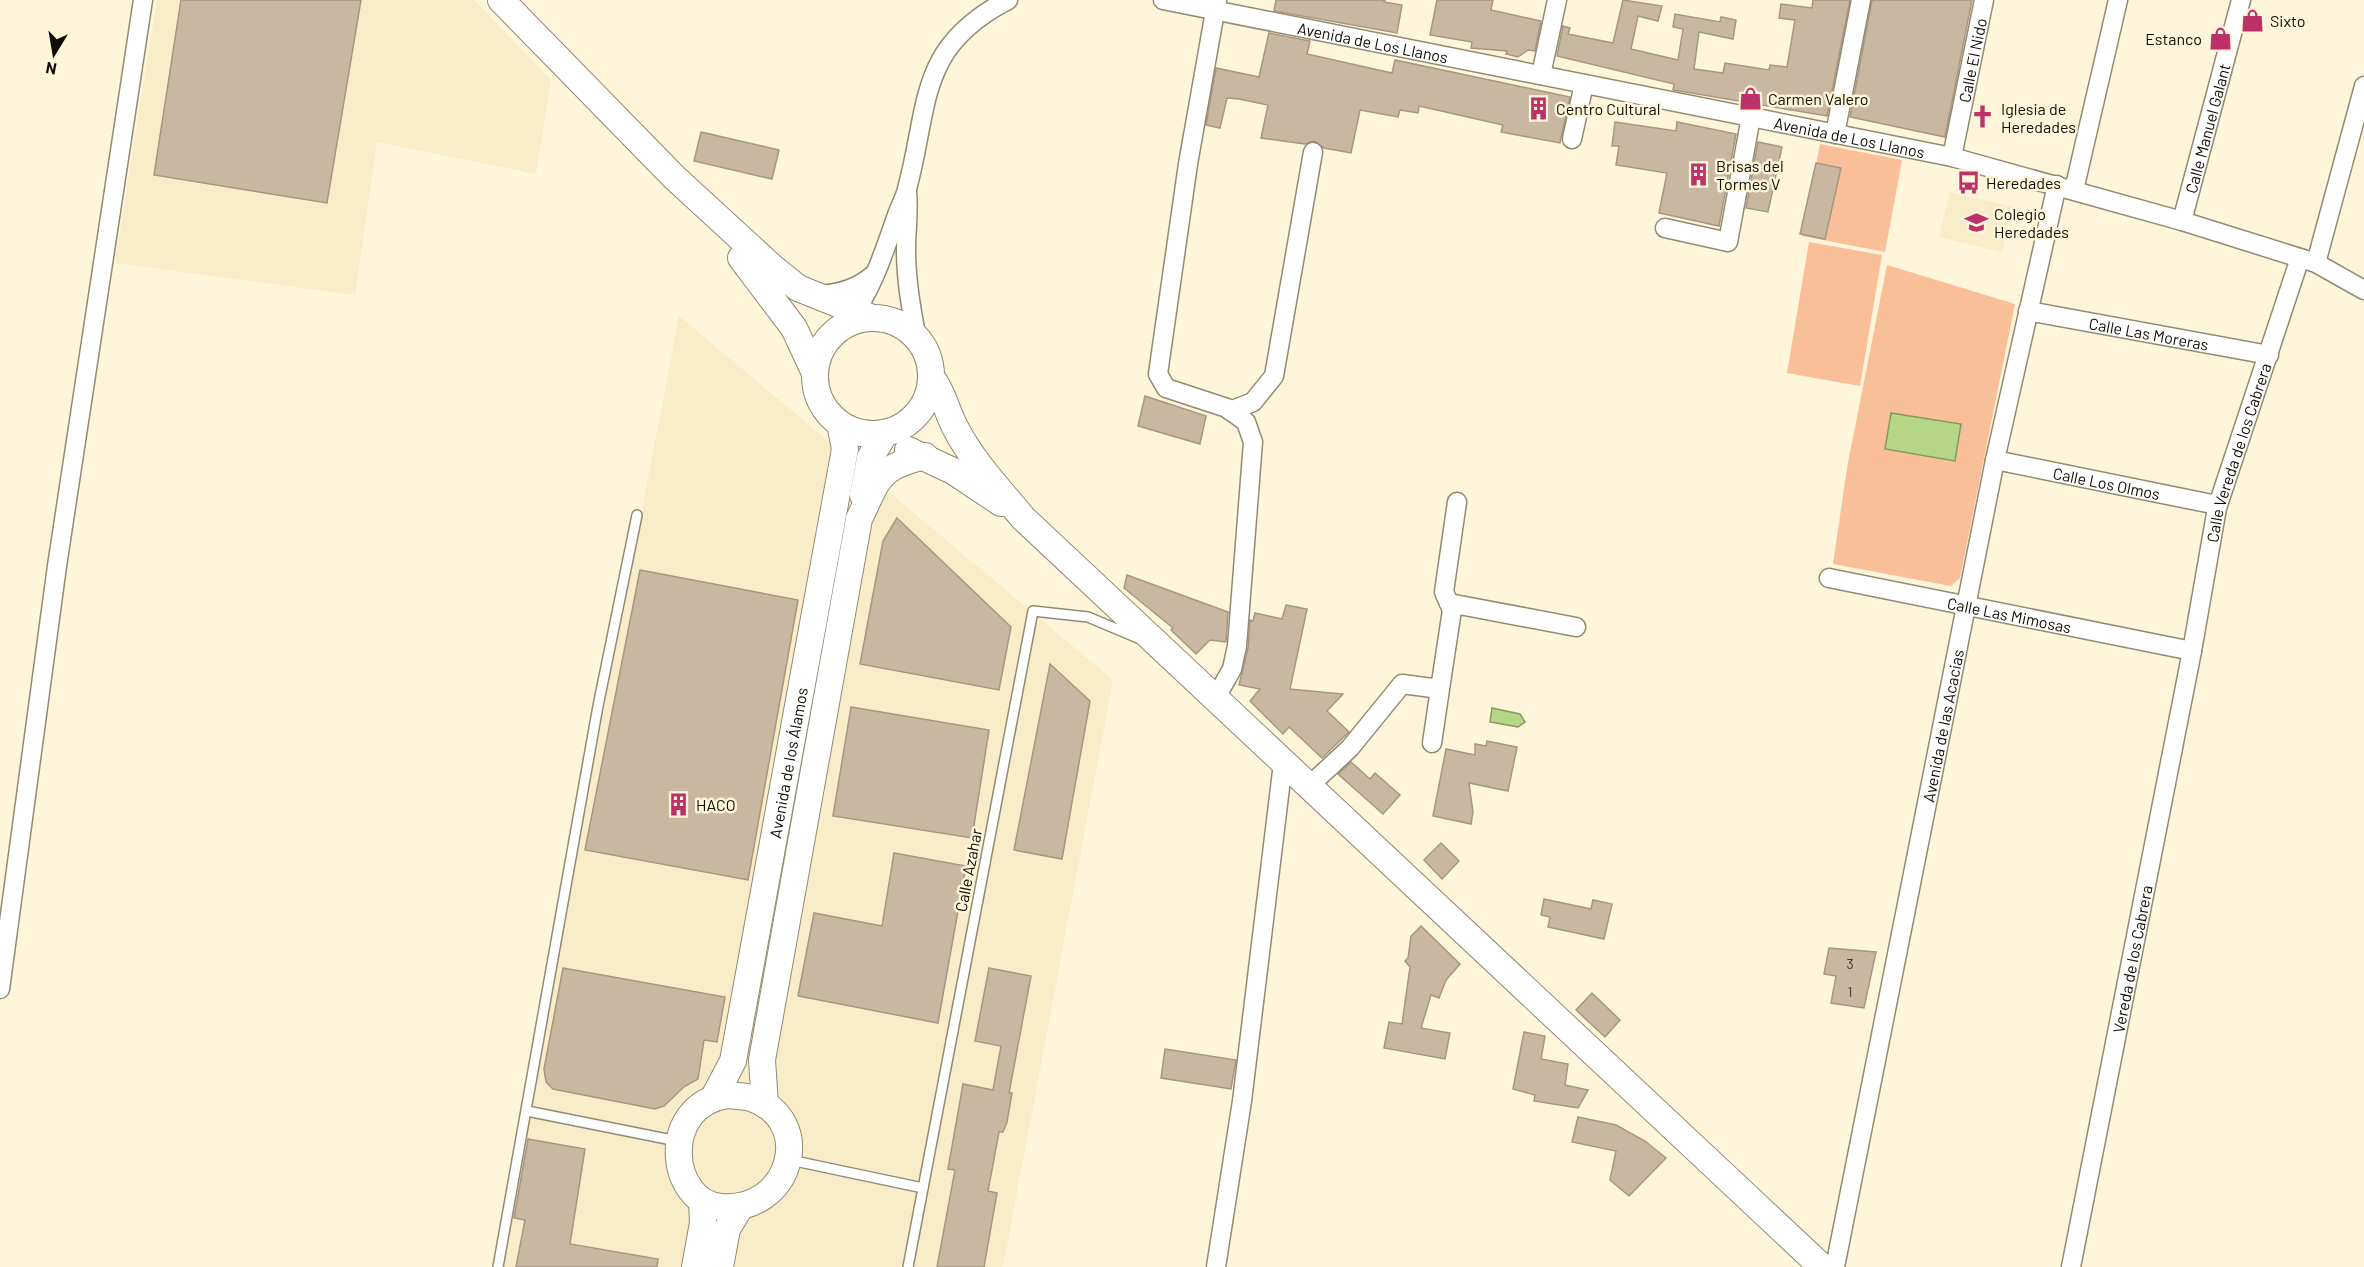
<svg xmlns="http://www.w3.org/2000/svg" width="2364" height="1267" font-family="Barlow,sans-serif">
  <style>
    .built { fill: #f8ecc9 }
    .green { fill: #f8bf99 }
    .water { fill: #b4d686; stroke: #82995f; stroke-width: 1.5 }
    .building { fill: #c9b7a1; stroke: #a89681; stroke-width: 1.5 }
    .lines { fill: none; stroke-linecap: round; stroke-linejoin: round }
    .lane-casing { stroke: #928a71; stroke-width: 12 }
    .street-casing { stroke: #928a71; stroke-width: 21 }
    .secondary-casing { stroke: #928a71; stroke-width: 28 }
    .lane { stroke: #fff; stroke-width: 9 }
    .street { stroke: #fff; stroke-width: 18 }
    .secondary { stroke: #fff; stroke-width: 26 }
    .labels { text-anchor: middle; dominant-baseline: central; stroke-width: 5; stroke-linejoin: round; paint-order: stroke }
    .number-label { font-size: 14px; fill: #3e372b }
    .poi-label { font-size: 16px; fill: #0f0c04; stroke: #fef5da; text-anchor: start }
    .street-label { font-size: 16px; fill: #0f0c04; stroke: #fef5da }
  </style>
  <rect width="100%" height="100%" fill="#fef5da"/>
  <g class="built">
    <path d="M157 0H474L551 80 536 174 377 142 355 295 115 263Z"/>
    <path d="M1950 192 2013 207 2002 252 1939 237Z"/>
    <path d="M679 316 1113 680 1003 1267H498Z"/>
  </g>
  <g class="green">
    <path d="M1820 144 1902 160 1885 252 1802 236Z"/>
    <path d="M1809 242 1882 255 1860 386 1787 373Z"/>
    <path d="M1887 265 2015 304 1960 578 1951 586 1833 564 1847 468Z"/>
  </g>
  <g class="water">
    <path d="M1891 413 1961 424 1955 461 1885 449Z"/>
    <path d="M1492 708 1520 714 1525 722 1518 727 1490 722Z"/>
  </g>
  <g class="building">
    <path d="M181 0H361L327 203 154 175Z"/>
    <path d="M1276 0H1385L1384 2 1402 5 1397 33 1274 11Z"/>
    <path d="M1437 0H1493L1491 10 1541 21 1535 51 1528 50 1518 57 1506 54 1507 51 1471 48 1472 42 1430 35Z"/>
    <path d="M1623 0 1662 6 1658 21 1638 16 1631 49 1678 60 1683 29 1673 27 1675 14 1720 22 1721 17 1736 20 1733 39 1699 32 1694 69 1723 73 1725 63 1769 70 1770 65 1787 67 1795 20 1779 18 1781 4 1812 8 1813 0H1850L1827 116 1673 90 1674 84 1557 56 1563 26 1570 28 1568 34 1613 43Z"/>
    <path d="M1872 0H1972L1945 137 1850 117Z"/>
    <path d="M1269 33 1310 41 1307 54 1392 73 1395 60 1570 97 1560 143 1501 132 1503 125 1419 106 1418 113 1400 110 1398 117 1360 110 1351 153 1324 148 1314 141 1305 144 1261 138 1268 105 1239 99 1227 98 1220 128 1206 125 1216 68 1259 77Z"/>
    <path d="M1615 122 1676 131 1677 122 1736 134 1719 226 1659 213 1667 173 1616 165 1619 146H1612Z"/>
    <path d="M701 132 779 150 772 179 694 161Z"/>
    <path d="M1758 142 1782 147 1768 212 1746 208Z"/>
    <path d="M1816 163 1841 168 1825 239 1800 234Z"/>
    <path d="M1145 396 1206 416 1200 444 1138 426Z"/>
    <path d="M897 518 1011 627 999 690 860 664 883 541Z"/>
    <path d="M640 570 798 600 748 880 585 850Z"/>
    <path d="M1127 575 1228 612 1226 642 1210 640 1196 654 1171 630 1173 628 1124 588Z"/>
    <path d="M1286 605 1307 609 1290 689 1343 694 1327 711 1349 732 1322 758 1289 727 1283 734 1250 701 1260 689 1239 685 1248 648 1250 620 1253 621 1255 613 1282 619Z"/>
    <path d="M1050 664 1090 701 1062 859 1014 850Z"/>
    <path d="M851 707 989 730 972 838 833 816Z"/>
    <path d="M1487 741 1517 747 1508 791 1469 783 1473 812 1471 824 1433 816 1446 749 1475 755V744L1486 746Z"/>
    <path d="M1351 762 1370 779 1375 773 1400 795 1383 814 1338 774Z"/>
    <path d="M1441 843 1459 861 1442 879 1424 860Z"/>
    <path d="M894 853 966 866 938 1023 798 996 814 913 882 926Z"/>
    <path d="M1544 899 1591 909 1593 900 1612 904 1604 939 1548 927 1550 917 1541 915Z"/>
    <path d="M1421 926 1460 964 1446 980 1439 998 1431 995 1421 1028 1450 1033 1445 1059 1384 1048 1389 1022 1402 1024 1410 967 1405 961 1408 958 1411 936Z"/>
    <path d="M1829 948 1876 952 1864 1008 1831 1003 1836 976 1824 974Z"/>
    <path d="M563 968 725 997 717 1042 704 1040 698 1079 685 1086 664 1106 655 1109 553 1089 546 1082 544 1069Z"/>
    <path d="M989 968 1031 976 1009 1093H1012L1007 1122 1003 1132H999L988 1191 997 1193 984 1267H937L955 1170 948 1169 963 1084 993 1090 1001 1046 975 1041Z"/>
    <path d="M1592 993 1620 1020 1605 1037 1576 1010Z"/>
    <path d="M1524 1032 1545 1036 1541 1059 1568 1064 1565 1085 1588 1090 1578 1108 1534 1101 1535 1095 1513 1089Z"/>
    <path d="M1165 1049 1236 1060 1231 1089 1161 1078Z"/>
    <path d="M1578 1117 1616 1125 1645 1141 1666 1158 1629 1196 1610 1180 1616 1151 1572 1142Z"/>
    <path d="M528 1139 585 1149 570 1244 658 1259 657 1267H516L525 1220 514 1218Z"/>
  </g>
  <g class="lines">
    <defs>
      <g id="lane">
        <path d="M527 1111 677 1141"/>
        <path d="M790 1160 923 1188"/>
        <path d="M498 1267 598 706 637 515"/>
        <path d="M908 1267 1033 611 1088 617 1138 638"/>
      </g>
      <g id="street">
        <path id="s1" d="M1163 0 1952 157 2182 221 2316 263 2364 290"/>
        <path d="M1541 75 1557 0"/>
        <path d="M1835 134 1861 0"/>
        <path d="M1572 139 1584 84"/>
        <path id="s2" d="M1952 157 1984 0"/>
        <path d="M2074 190 2118 0"/>
        <path d="M907 192C909 212 906 230 906 250 906 279 911 307 916 335"/>
        <path id="s3" d="M2182 221 2241 0"/>
        <path d="M1665 228 1728 242 1751 117"/>
        <path d="M2316 263 2364 86"/>
        <path d="M818 295C839 294 858 289 874 274"/>
        <path id="s4" d="M2028 311 2269 355"/>
        <path d="M847 323C872 291 884 252 897 215 900 206 905 198 907 189 930 103 917 47 1008 0"/>
        <path d="M1230 411 1253 402 1274 376 1313 152"/>
        <path id="s5" d="M1995 460 2217 505"/>
        <path id="s6" d="M1829 578 2192 651"/>
        <path d="M1449 603 1576 627"/>
        <path d="M1215 699 1232 669 1237 646 1253 442 1246 422 1227 408 1166 388 1158 374 1188 164 1217 0"/>
        <path d="M1432 743 1440 689"/>
        <path d="M1308 787 1350 748 1402 684 1440 689 1452 610 1444 592 1457 502"/>
        <path d="M0 989 57 566 143 0"/>
        <path d="M1216 1267 1242 1101 1283 763"/>
        <path id="s7" d="M1835 1267 1995 460 2057 185"/>
        <path id="s8" d="M2071 1267 2192 651 2217 508 2300 258"/>
      </g>
      <g id="secondary">
        <path d="M501 0 674 177 773 268 798 288 870 317"/>
        <path d="M741 258 794 328 814 371"/>
        <circle cx="873" cy="376" r="58"/>
        <path d="M932 378C945 396 946 411 956 429 973 462 1000 490 1023 518L1822 1267"/>
        <path d="M908 450 953 471 1001 503"/>
        <path d="M863 495 870 458 885 433"/>
        <path d="M728 1095C735 1096 744 1096 751 1098 817 1120 791 1213 721 1207 669 1203 658 1105 728 1095Z"/>
        <path id="s9" d="M714 1097 733 1061 845 449 840 424"/>
        <path d="M765 1105 762 1060 859 519C879 478 877 468 925 456"/>
        <path d="M695 1267 703 1223 702 1201"/>
        <path d="M720 1267 727 1229 741 1206"/>
      </g>
    </defs>
    <use href="#lane" class="lane-casing"/>
    <use href="#street" class="street-casing"/>
    <use href="#secondary" class="secondary-casing"/>
    <use href="#lane" class="lane"/>
    <use href="#street" class="street"/>
    <use href="#secondary" class="secondary"/>
  </g>
  <defs>
    <symbol id="shop-bare" viewBox="-9 -9 18 18"><path d="M-5-2.5h2.3a2.7 3.5 0 0 1 5.4 0H5L5.5 6h-11ZM-1.5-2.5h3a1.5 2.3 0 0 0-3 0Z" fill="#bd3169" stroke="#fef5da" stroke-width="2.5" paint-order="stroke"/></symbol>
    <symbol id="building-bare" viewBox="-9 -9 18 18"><path d="M-4-6H4V6H1V3H-1V6H-4ZM-2.5-4.3h1.7v1.8h-1.7ZM.8-4.3h1.7v1.8H.8ZM-2.5-1h1.7V.8h-1.7ZM.8-1h1.7V.8H.8Z" fill="#bd3169" stroke="#fef5da" stroke-width="2.5" paint-order="stroke"/></symbol>
    <symbol id="church-bare" viewBox="-9 -9 18 18"><path d="M-1.2-6h2.4v3.5h3.3v2.4h-3.3V6h-2.4V-.1h-3.3v-2.4h3.3Z" fill="#bd3169" stroke="#fef5da" stroke-width="2.5" paint-order="stroke"/></symbol>
    <symbol id="bus-bare" viewBox="-9 -9 18 18"><path d="M-5-6H5V4H4V6H2V4H-2V6H-4V4H-5ZM-3.5-4V0h7V-4ZM-3.5 1.2v1.5H-2V1.2ZM2 1.2v1.5H3.5V1.2Z" fill="#bd3169" stroke="#fef5da" stroke-width="2.5" paint-order="stroke"/></symbol>
    <symbol id="school-bare" viewBox="-9 -9 18 18"><path d="M0-5L7-2L0 1L-7-2ZM-4 1L0 2.5L4 1V4Q0 6-4 4Z" fill="#bd3169" stroke="#fef5da" stroke-width="2.5" paint-order="stroke"/></symbol>
  </defs>
  <g fill-rule="evenodd">
    <use href="#shop-bare" x="2236" y="4" width="33" height="33"/>
    <use href="#shop-bare" x="2204" y="22" width="33" height="33"/>
    <use href="#shop-bare" x="1734" y="82" width="33" height="33"/>
    <use href="#building-bare" x="1522" y="92" width="33" height="33"/>
    <use href="#church-bare" x="1966" y="100" width="33" height="33"/>
    <use href="#building-bare" x="1682" y="158" width="33" height="33"/>
    <use href="#bus-bare" x="1952" y="166" width="33" height="33"/>
    <use href="#school-bare" x="1960" y="206" width="33" height="33"/>
    <use href="#building-bare" x="662" y="788" width="33" height="33"/>
  </g>
  <g class="labels">
    <g class="number-label">
      <text x="1850" y="963">3</text>
      <text x="1850" y="991">1</text>
    </g>
    <g class="poi-label">
      <text x="2270" y="20">Sixto</text>
      <text x="2202" y="38" text-anchor="end">Estanco</text>
      <text x="1768" y="98">Carmen Valero</text>
      <text x="1556" y="108">Centro Cultural</text>
      <text x="2001" y="108">Iglesia de<tspan x="2001" dy="18">Heredades</tspan></text>
      <text x="1716" y="165">Brisas del<tspan x="1716" dy="18">Tormes V</tspan></text>
      <text x="1986" y="182">Heredades</text>
      <text x="1994" y="213">Colegio<tspan x="1994" dy="18">Heredades</tspan></text>
      <text x="696" y="804">HACO</text>
    </g>
    <g class="street-label">
      <text stroke="none"><textPath href="#s1" startOffset="214">Avenida de Los Llanos</textPath></text>
      <text stroke="none"><textPath href="#s2" startOffset="99">Calle El Nido</textPath></text>
      <text stroke="none"><textPath href="#s3" startOffset="96">Calle Manuel Galant</textPath></text>
      <text stroke="none"><textPath href="#s1" startOffset="700">Avenida de Los Llanos</textPath></text>
      <text stroke="none"><textPath href="#s4" startOffset="123">Calle Las Moreras</textPath></text>
      <text stroke="none"><textPath href="#s8" startOffset="832">Calle Vereda de los Cabrera</textPath></text>
      <text stroke="none"><textPath href="#s5" startOffset="114">Calle Los Olmos</textPath></text>
      <text stroke="none"><textPath href="#s6" startOffset="184">Calle Las Mimosas</textPath></text>
      <text stroke="none"><textPath href="#s7" startOffset="552">Avenida de las Acacias</textPath></text>
      <text stroke="none"><textPath href="#s9" startOffset="344">Avenida de los Álamos</textPath></text>
      <text transform="translate(968 870) rotate(-79)">Calle Azahar</text>
      <text stroke="none"><textPath href="#s8" startOffset="314">Vereda de los Cabrera</textPath></text>
    </g>
  </g>
  <g transform="translate(54 54) rotate(191)" stroke="#fef5da" stroke-width="4.5" paint-order="stroke">
  <path d="M0-4.5L10 22L0 15L-10 22Z" fill="#0f0c04"/>
  <text y="-9" font-size="16" font-weight="bold" text-anchor="middle" fill="#0f0c04">N</text>
  </g>
</svg>
